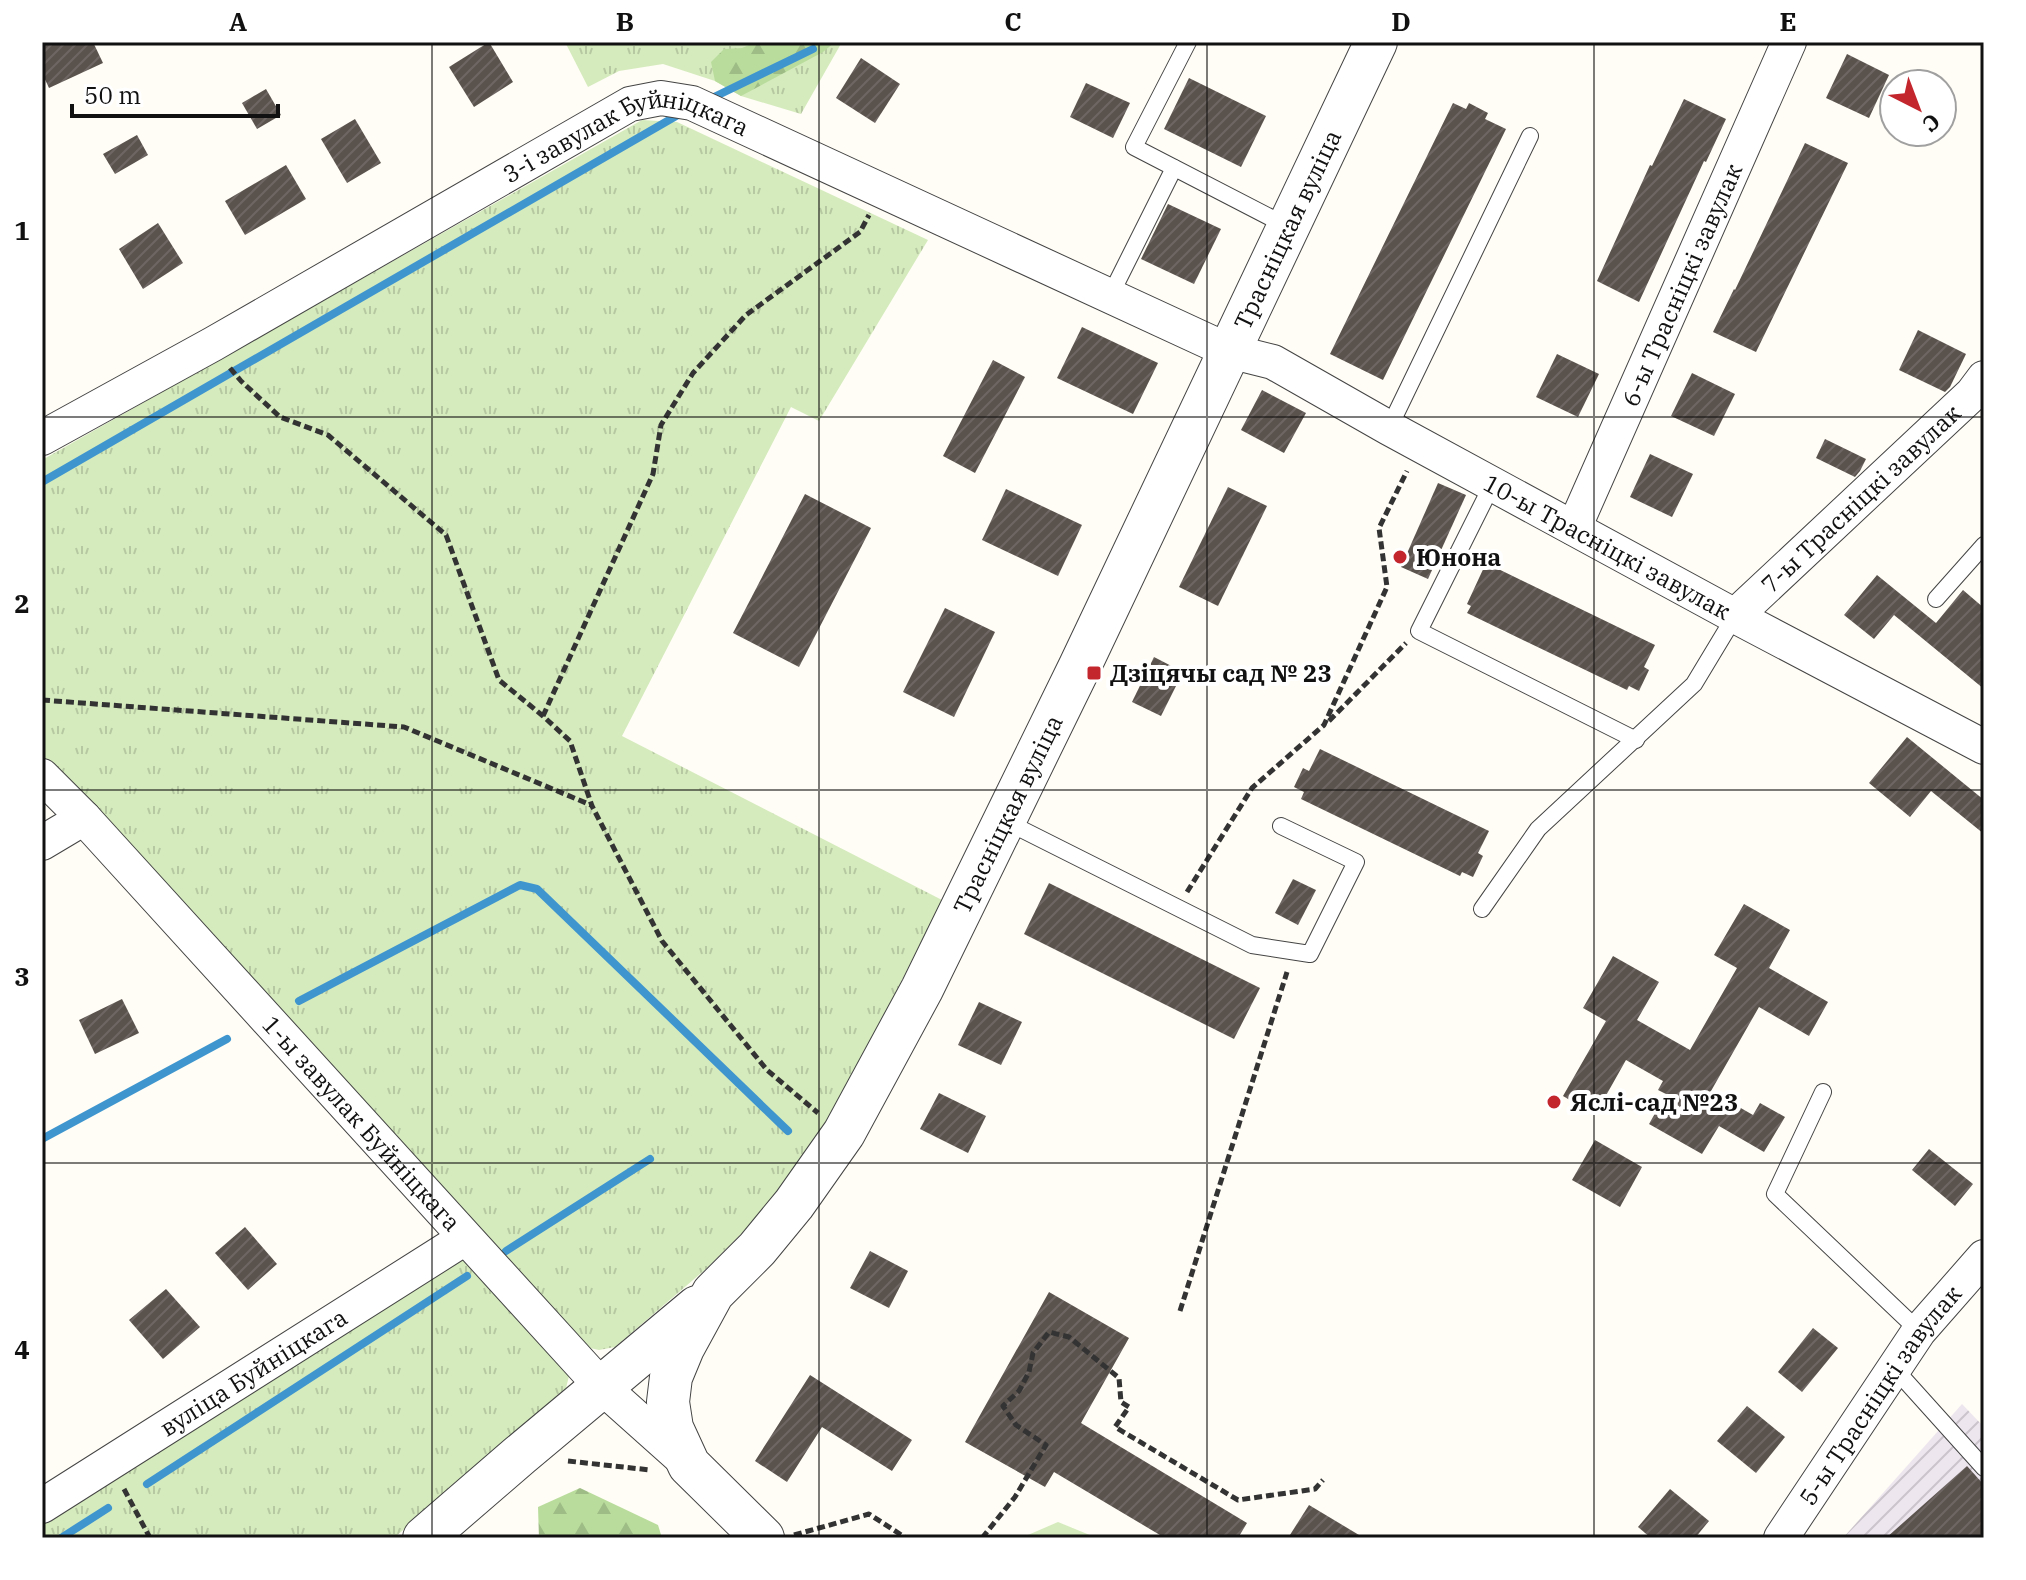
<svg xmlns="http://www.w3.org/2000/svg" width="2026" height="1580" font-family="'IBM Plex Serif',serif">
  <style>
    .industrial { fill: url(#industrial-furrows) }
    .grass { fill: url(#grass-tufts) }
    .forest { fill: url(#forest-firs) }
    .garden { fill: #d5ebbd }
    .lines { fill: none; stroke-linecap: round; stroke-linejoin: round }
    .stream { stroke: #3f96cf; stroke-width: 8 }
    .building { fill: url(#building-hatch) }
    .service-casing { stroke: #444; stroke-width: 18 }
    .minor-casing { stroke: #444; stroke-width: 36 }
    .tertiary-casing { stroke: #444; stroke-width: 44 }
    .path { stroke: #333; stroke-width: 5; stroke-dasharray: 8 4; stroke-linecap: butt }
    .service { stroke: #fff; stroke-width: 16 }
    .minor { stroke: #fff; stroke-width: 34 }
    .tertiary { stroke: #fff; stroke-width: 42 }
    .grid { fill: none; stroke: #111; stroke-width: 2; stroke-opacity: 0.55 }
    .poi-dot { fill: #c4262e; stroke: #fff; stroke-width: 3 }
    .labels { text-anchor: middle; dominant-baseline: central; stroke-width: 8; stroke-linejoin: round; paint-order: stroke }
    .street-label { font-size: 24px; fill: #111; stroke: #fff }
    .poi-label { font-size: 24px; font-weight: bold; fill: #111; stroke: #fff; text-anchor: start }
    .neatline { fill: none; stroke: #111; stroke-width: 3 }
    .grid-label { font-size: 26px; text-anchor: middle; font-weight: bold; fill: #111 }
  </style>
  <defs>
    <pattern id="industrial-furrows" width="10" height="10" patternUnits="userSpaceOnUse" patternTransform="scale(2)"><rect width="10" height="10" fill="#eee6ef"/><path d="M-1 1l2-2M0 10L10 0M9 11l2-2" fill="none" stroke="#cbc4cc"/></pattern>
    <pattern id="grass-tufts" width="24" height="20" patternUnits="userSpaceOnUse" patternTransform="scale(2)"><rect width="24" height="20" fill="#d5ebbd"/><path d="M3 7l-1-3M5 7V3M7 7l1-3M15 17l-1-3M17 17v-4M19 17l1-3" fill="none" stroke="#b6c8a1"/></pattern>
    <pattern id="forest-firs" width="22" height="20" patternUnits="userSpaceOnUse" patternTransform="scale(2)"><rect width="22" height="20" fill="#b9dc9c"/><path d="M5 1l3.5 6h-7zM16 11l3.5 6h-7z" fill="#9ebc85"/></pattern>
    <pattern id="building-hatch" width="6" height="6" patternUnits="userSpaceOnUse" patternTransform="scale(2)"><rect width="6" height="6" fill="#5a524d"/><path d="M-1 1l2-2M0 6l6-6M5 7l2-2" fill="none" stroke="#6d6662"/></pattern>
  </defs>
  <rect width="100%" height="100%" fill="#fffdf5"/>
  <path class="industrial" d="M1962 1404 1984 1427V1538H1843Z"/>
  <g class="grass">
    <path d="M565 42H842L801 114 741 96 715 81 663 64 619 71 588 87Z"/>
    <path d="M642 120 677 122 928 240 819 421 791 407 622 736 942 900 830 1124 796 1174 750 1225 707 1268 615 1347 599 1350 581 1346 464 1214 42 756V460Z"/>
    <path d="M457 1256 470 1259 569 1376 566 1388 394 1538H42V1518Z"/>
  </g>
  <g class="forest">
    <path d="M756 42H835L823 52 741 96 715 81 711 62 724 49 742 48Z"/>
    <path d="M580 1488 658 1525 662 1538H539L538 1507Z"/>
  </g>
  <path class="garden" d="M1058 1522 1097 1538H1021Z"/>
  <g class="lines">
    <g class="stream">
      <path d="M710 99 813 49"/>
      <path d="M42 482 683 112"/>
      <path d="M299 1001 520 885 537 889 788 1131"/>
      <path d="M42 1139 227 1039"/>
      <path d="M506 1251 650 1159"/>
      <path d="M147 1484 467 1276"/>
      <path d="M61 1538 108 1508"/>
    </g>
  </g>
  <g class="building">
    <path d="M42 42H93L103 63 49 88 42 73Z"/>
    <path d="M489 42 513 82 474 107 449 67Z"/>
    <path d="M1847 54 1889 75 1869 118 1826 98Z"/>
    <path d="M861 58 900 84 875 123 836 98Z"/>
    <path d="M1189 78 1266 116 1241 167 1164 129Z"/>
    <path d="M1086 83 1130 103 1113 138 1070 117Z"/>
    <path d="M266 89 281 115 257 129 242 103Z"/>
    <path d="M1684 99 1726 119 1706 162 1704 161 1639 302 1597 281 1650 165 1652 166Z"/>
    <path d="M1453 103 1466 109 1469 103 1488 113 1485 119 1506 129 1383 380 1330 354Z"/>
    <path d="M355 119 381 163 347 183 321 139Z"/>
    <path d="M137 135 148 155 115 174 103 154Z"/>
    <path d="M1805 143 1848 163 1756 352 1713 332 1734 289 1735 290Z"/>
    <path d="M286 165 306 199 245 235 225 201Z"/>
    <path d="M1168 204 1221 229 1194 284 1141 259Z"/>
    <path d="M158 223 183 263 143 289 119 249Z"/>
    <path d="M1082 327 1158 363 1133 414 1057 378Z"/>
    <path d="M1918 330 1966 354 1950 387 1945 392 1899 370Z"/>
    <path d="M1557 354 1599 374 1578 417 1536 397Z"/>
    <path d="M993 360 1025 377 975 473 943 456Z"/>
    <path d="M1692 373 1735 394 1714 436 1671 416Z"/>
    <path d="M1262 390 1306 413 1284 453 1241 430Z"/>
    <path d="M1825 439 1866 459 1860 471 1855 477 1816 458Z"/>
    <path d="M1650 454 1693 474 1672 517 1630 497Z"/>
    <path d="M1438 483 1466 495 1428 579 1401 567Z"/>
    <path d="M1228 487 1267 506 1218 606 1179 587Z"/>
    <path d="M1006 489 1082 525 1058 576 982 540Z"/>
    <path d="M805 494 871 528 799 667 733 633Z"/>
    <path d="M1486 563 1655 645 1644 667 1649 670 1639 691 1629 686 1627 690 1467 613 1471 606 1467 604Z"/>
    <path d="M1877 575 1936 623 1963 590 1984 608V689L1894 615 1874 639 1844 615Z"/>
    <path d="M945 608 995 632 954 717 903 692Z"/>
    <path d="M1154 657 1183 672 1161 716 1132 702Z"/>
    <path d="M1907 737 1984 800V834L1931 791 1910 817 1869 783Z"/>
    <path d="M1320 749 1489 831 1478 853 1483 856 1473 877 1462 872 1460 876 1301 799 1304 792 1294 787 1303 768 1309 771Z"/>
    <path d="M1293 879 1316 890 1298 925 1275 913Z"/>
    <path d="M1049 883 1260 988 1234 1039 1024 934Z"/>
    <path d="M1744 904 1790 930 1769 968 1828 1002 1809 1036 1759 1007 1711 1091 1753 1115 1760 1103 1785 1117 1764 1152 1719 1126 1702 1154 1649 1124 1666 1094 1658 1090 1663 1081 1626 1060 1595 1115 1563 1096 1606 1021 1583 1008 1613 956 1659 982 1637 1020 1690 1050 1737 968 1714 955Z"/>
    <path d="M122 999 139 1033 95 1054 79 1020Z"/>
    <path d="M979 1002 1022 1022 1001 1065 958 1045Z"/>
    <path d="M939 1093 986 1116 968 1153 920 1129Z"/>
    <path d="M1595 1140 1642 1167 1620 1207 1572 1180Z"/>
    <path d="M1929 1149 1973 1184 1955 1206 1912 1170Z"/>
    <path d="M245 1227 277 1264 248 1290 215 1253Z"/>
    <path d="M870 1251 908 1271 889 1308 850 1288Z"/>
    <path d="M166 1289 200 1327 163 1359 129 1320Z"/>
    <path d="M1049 1292 1129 1338 1081 1423 1247 1523 1238 1538H1165L1054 1472 1045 1487 965 1442Z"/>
    <path d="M1813 1328 1838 1348 1802 1392 1778 1372Z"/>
    <path d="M810 1375 912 1440 892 1471 822 1427 787 1482 755 1461Z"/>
    <path d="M1747 1406 1785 1437 1756 1473 1717 1441Z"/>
    <path d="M1967 1466 1984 1485V1538H1886Z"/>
    <path d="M1670 1489 1709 1521 1695 1538H1651L1638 1527Z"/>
    <path d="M1309 1505 1364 1538H1288Z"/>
  </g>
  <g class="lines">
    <defs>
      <g id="service">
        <path d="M1188 42 1134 147 1287 226"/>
        <path d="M1110 296 1174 168"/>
        <path d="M1389 428 1530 136"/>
        <path d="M1493 483 1419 631 1636 740"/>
        <path d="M1936 599 1984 545"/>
        <path d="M1005 821 1252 945 1310 954 1356 862 1281 826"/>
        <path d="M1482 909 1538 829 1694 684 1735 616"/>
        <path d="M1823 1092 1775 1194 1919 1331"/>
        <path d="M1894 1368 1984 1468"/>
      </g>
      <g id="minor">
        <path id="s1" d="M42 438 213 344 630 104 661 98 692 103 1229 351 1273 362 1389 428 1735 616 1984 747"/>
        <path id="s2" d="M1574 528 1789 42"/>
        <path id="s3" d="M1735 616 1972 394 1984 378"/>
        <path id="s4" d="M42 776 84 818 602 1387 686 1462"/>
        <path d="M42 843 84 818"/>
        <path id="s5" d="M42 1506 465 1238"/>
        <path id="s6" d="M1781 1538 1919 1331 1984 1257"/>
      </g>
      <g id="tertiary">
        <path d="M424 1538 520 1455 697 1307"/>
        <path id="s7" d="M763 1538 689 1465 672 1428 668 1402 671 1377 683 1348 713 1293 757 1249 794 1204 844 1133 922 989 1080 666 1376 42"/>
      </g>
    </defs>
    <use href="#service" class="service-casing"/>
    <use href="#minor" class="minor-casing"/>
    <use href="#tertiary" class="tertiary-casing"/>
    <g class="path">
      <path d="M230 368 241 381 280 417 328 435 446 535 499 680 543 716 570 741 592 806 662 941 767 1070 818 1113"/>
      <path d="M42 700 404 727 591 805"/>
      <path d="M543 716 653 474 661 425 693 373 746 315 860 232 869 215"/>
      <path d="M1329 721 1406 643"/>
      <path d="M1187 892 1252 788 1324 725 1387 587 1379 528 1407 471"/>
      <path d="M1180 1311 1287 972"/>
      <path d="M568 1461 650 1470"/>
      <path d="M124 1489 150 1538"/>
      <path d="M794 1535 869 1514 906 1538"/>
      <path d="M982 1538 1015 1497 1046 1445 1016 1425 1003 1406 1019 1391 1029 1372 1033 1353 1049 1332 1069 1337 1119 1378 1121 1402 1129 1407 1115 1427 1238 1500 1315 1489 1323 1480"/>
    </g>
    <use href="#service" class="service"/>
    <use href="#minor" class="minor"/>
    <use href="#tertiary" class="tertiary"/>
  </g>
  <path class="grid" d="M432 42V1538M819 42V1538M1207 42V1538M1594 42V1538M42 417H1984M42 790H1984M42 1163H1984"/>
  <g class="poi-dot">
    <circle cx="1400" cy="557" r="8"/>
    <rect x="1086" y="665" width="16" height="16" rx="4"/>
    <circle cx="1554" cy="1102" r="8"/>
  </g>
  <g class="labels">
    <g class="street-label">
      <text stroke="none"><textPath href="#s1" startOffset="666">3-і завулак Буйніцкага</textPath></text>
      <text stroke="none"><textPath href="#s7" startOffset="1504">Трасніцкая вуліца</textPath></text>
      <text stroke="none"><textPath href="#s2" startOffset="266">6-ы Трасніцкі завулак</textPath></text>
      <text stroke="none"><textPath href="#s3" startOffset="172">7-ы Трасніцкі завулак</textPath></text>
      <text stroke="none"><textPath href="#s1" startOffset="1758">10-ы Трасніцкі завулак</textPath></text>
      <text stroke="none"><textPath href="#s7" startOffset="856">Трасніцкая вуліца</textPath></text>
      <text stroke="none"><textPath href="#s4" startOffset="472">1-ы завулак Буйніцкага</textPath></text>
      <text stroke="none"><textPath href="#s5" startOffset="250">вуліца Буйніцкага</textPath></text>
      <text stroke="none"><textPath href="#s6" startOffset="174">5-ы Трасніцкі завулак</textPath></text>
    </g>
    <g class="poi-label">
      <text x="1416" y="557">Юнона</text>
      <text x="1110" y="673">Дзіцячы сад № 23</text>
      <text x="1570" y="1102">Яслі-сад №23</text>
    </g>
  </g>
  <rect width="2026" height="1580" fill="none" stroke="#ffffff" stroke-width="88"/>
  <g transform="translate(1918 108) rotate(138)"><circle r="38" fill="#ffffff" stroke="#a0a0a0" stroke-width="2"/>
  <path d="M0-6L14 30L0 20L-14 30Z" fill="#c4262e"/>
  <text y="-12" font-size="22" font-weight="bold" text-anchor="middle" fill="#111111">С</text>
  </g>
  <path d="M72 104v12h206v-12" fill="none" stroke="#111111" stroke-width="4"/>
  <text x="84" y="104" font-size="24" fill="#111111" stroke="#ffffff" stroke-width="6" paint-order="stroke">50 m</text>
  <rect x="44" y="44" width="1938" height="1492" class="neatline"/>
  <g class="grid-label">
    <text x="238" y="31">A</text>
    <text x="625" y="31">B</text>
    <text x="1013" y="31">C</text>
    <text x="1401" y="31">D</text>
    <text x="1788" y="31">E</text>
    <text x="22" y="240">1</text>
    <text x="22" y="613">2</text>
    <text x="22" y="986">3</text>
    <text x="22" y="1359">4</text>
  </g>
</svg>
